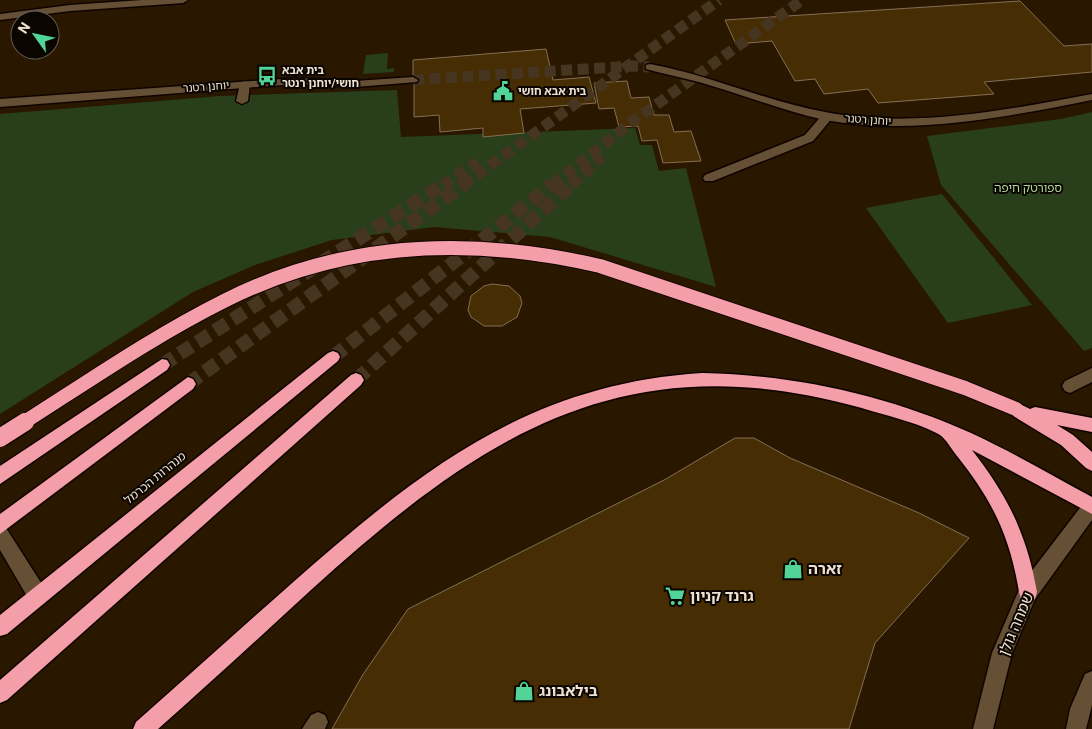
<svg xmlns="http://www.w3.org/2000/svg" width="1092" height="729" font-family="Roboto,'Noto Sans Hebrew',sans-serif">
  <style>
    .green { fill: #293f1b }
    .building { fill: #472d04; stroke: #856f54 }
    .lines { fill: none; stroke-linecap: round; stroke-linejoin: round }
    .street-tunnel { stroke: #463520; stroke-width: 11; stroke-dasharray: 11 5.5; stroke-linecap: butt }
    .highway-tunnel-far1 { stroke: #463520; stroke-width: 11; stroke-dasharray: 11 5.5; stroke-linecap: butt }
    .highway-tunnel { stroke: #463520; stroke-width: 14; stroke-dasharray: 14 7; stroke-linecap: butt }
    .lane-casing { stroke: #110300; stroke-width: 3 }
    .street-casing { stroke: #110300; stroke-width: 3 }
    .secondary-casing { stroke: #110300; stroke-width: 3 }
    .highway-casing { stroke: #110300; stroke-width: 3 }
    .lane { fill: #655035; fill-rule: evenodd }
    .street { fill: #655035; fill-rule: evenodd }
    .secondary { fill: #655035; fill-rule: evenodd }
    .highway { fill: #f39ea8; fill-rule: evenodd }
    .highway-bridge-far1-casing { stroke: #110300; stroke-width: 16; stroke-linecap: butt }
    .highway-bridge-casing { stroke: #110300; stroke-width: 21; stroke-linecap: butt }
    .highway-bridge-far1 { stroke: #f39ea8; stroke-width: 14 }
    .highway-bridge { stroke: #f39ea8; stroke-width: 18 }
    .labels { text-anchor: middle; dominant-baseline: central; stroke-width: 4; stroke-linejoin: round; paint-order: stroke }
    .far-poi-label { font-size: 11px; font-weight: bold; fill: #ede1d2; stroke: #0b0500; text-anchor: start }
    .far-street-label { font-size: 11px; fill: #ede1d2; stroke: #0b0500 }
    .park-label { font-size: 12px; fill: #aed698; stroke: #0b0500 }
    .street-label { font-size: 12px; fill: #ede1d2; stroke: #0b0500 }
    .near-poi-label { font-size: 15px; font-weight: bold; fill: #ede1d2; stroke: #0b0500; text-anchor: start }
    .near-street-label { font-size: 15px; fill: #ede1d2; stroke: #0b0500 }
  </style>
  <rect width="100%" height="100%" fill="#291700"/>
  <g class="green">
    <path d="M388 53 387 69 394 68V72L363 74 366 55Z"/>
    <path d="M397 90 401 137 635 128 640 145H652L659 171 686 168 716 287 550 237 434 227 332 240 255 265 193 292 0 414V114L220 96Z"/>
    <path d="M1092 112V348L1084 351 941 185 927 136 1061 119Z"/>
    <path d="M942 194 1032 305 948 323 866 208Z"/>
  </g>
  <g class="building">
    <path d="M1020 1 1064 46 1092 44V72L984 82 994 94 878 103 868 89 824 94 815 79 795 81 772 41 736 44 725 20Z"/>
    <path d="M546 49 553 80 589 77 596 103 520 109 524 133 483 137V128L440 132 439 115 414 117V84L419 83 420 79 413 75V60Z"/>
    <path d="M627 81 631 98 649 97 654 115H669L674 132 691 131 701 161 663 163 657 140 642 141 638 126 619 127 614 108 599 109 594 83Z"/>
    <path d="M492 284 509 286 520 296 522 303 517 317 502 326H484L471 317 468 310 471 296 484 286Z"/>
    <path d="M735 438H754L790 458 919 513 969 538 875 643 849 729H332L362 676 408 609 666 479Z"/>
  </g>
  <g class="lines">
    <path class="street-tunnel" d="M413 80 632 66 650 67"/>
    <g class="highway-tunnel-far1">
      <path d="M442 185 478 162"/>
      <path d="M463 185 719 0"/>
      <path d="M552 185 632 122 802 0"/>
      <path d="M571 185 602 157"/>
    </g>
    <g class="highway-tunnel">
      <path d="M333 357 553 184"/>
      <path d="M162 365 444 184"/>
      <path d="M356 380 572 184"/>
      <path d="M188 384 465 184"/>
    </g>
    <defs>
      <g id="lane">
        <path d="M245 81 250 84 248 101 242 104 236 101 240 84Z"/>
        <path d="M827 113 833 117 813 141 713 181H705L703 178 705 175 805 135 823 114Z"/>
        <path d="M1092 368V382L1070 393 1065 391 1062 386 1065 381Z"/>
        <path d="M0 525 6 528 45 589 47 596 45 603 38 605 31 603 0 550Z"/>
        <path d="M318 712 325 715 328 722 325 729H302L311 715Z"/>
      </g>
      <g id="street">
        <path d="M650 64C710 75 765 101 825 112 913 129 1006 110 1092 94V100C1006 117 913 136 825 120 786 112 750 97 712 86 691 79 668 75 646 69V65Z"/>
        <path d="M413 77 418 80 417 82 355 87 296 84 0 107V99L296 78 355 81Z"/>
      </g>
      <g id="secondary">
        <path d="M142 0H188L183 3 70 11 0 20V14L70 5Z"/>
        <path d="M1092 498V520L1035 599 1012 653 993 729H973L992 653 1021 585 1086 500Z"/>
        <path d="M1092 671V705L1086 729H1066L1070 709 1085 674Z"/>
      </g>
      <g id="highway">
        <path d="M333 351 338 353 340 357 338 361 7 634 0 636V615L328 353Z"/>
        <path d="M162 359 167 360 170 365 167 370 0 484V466Z"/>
        <path d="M356 373 361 375 364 380 361 385 7 700 0 703V680L351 375Z"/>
        <path d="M702 373C795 375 886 395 971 433 1012 452 1052 475 1092 497V514L972 450C1008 496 1027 535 1037 592L1035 599 1028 601 1021 599 1019 592C1010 536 992 500 957 456 952 450 946 439 940 435 920 423 881 414 858 407 621 342 480 437 311 590 260 637 210 683 158 729H133L136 722C188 676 239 630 291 584 418 472 527 384 702 373Z"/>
        <path d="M188 377 193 379 196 384 193 389 0 534V514Z"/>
        <path d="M1016 402 1030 409 1035 407 1092 418V432L1057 425 1073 435 1092 452V471L1086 468 1061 445 1010 414 1008 409 1010 404Z"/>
      </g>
    </defs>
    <use href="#lane" class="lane-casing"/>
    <use href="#street" class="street-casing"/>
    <use href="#secondary" class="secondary-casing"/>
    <use href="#highway" class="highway-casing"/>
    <use href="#lane" class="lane"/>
    <use href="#street" class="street"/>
    <use href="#secondary" class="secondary"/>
    <use href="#highway" class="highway"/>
    <defs>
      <path id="highway-bridge-far1" d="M23 423C89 381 154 336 224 301 344 240 471 236 600 266L965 388 1016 409"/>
      <path id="highway-bridge" d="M0 438 25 422"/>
    </defs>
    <use href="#highway-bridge-far1" class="highway-bridge-far1-casing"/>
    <use href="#highway-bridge" class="highway-bridge-casing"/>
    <use href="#highway-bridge-far1" class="highway-bridge-far1"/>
    <use href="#highway-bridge" class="highway-bridge"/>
  </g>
  <defs>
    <symbol id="bus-bare" viewBox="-9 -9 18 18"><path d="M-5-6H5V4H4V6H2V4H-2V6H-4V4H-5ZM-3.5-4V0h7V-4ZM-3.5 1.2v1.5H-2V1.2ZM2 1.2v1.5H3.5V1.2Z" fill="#52d397" stroke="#0b0500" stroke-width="2.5" paint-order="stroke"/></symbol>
    <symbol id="civic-bare" viewBox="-9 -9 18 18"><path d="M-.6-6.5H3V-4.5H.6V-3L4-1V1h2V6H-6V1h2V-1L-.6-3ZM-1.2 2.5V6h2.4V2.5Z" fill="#52d397" stroke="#0b0500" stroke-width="2.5" paint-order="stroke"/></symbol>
    <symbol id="shop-bare" viewBox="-9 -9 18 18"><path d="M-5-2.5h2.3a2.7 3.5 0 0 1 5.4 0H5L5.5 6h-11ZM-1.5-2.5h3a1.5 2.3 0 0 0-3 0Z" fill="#52d397" stroke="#0b0500" stroke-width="2.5" paint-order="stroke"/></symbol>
    <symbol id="supermarket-bare" viewBox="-9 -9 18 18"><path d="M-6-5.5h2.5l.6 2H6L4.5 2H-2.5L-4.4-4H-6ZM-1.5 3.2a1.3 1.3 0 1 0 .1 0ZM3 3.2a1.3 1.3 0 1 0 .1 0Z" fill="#52d397" stroke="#0b0500" stroke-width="2.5" paint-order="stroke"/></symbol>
  </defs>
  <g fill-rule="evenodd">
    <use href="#bus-bare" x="253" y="62" width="28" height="28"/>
    <use href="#civic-bare" x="489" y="77" width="28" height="28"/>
    <use href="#shop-bare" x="779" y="555" width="28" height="28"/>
    <use href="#supermarket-bare" x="661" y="582" width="28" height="28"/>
    <use href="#shop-bare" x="510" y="677" width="28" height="28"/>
  </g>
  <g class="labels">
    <g class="far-poi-label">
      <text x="282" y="70">בית אבא<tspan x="282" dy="13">חושי/יוחנן רנטר</tspan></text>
      <text x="518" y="91">בית אבא חושי</text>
    </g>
    <g class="far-street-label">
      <text transform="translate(206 87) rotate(-4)">יוחנן רטנר</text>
      <text transform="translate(868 120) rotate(4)">יוחנן רטנר</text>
    </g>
    <g class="park-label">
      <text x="1028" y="188">ספורטק חיפה</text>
    </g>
    <g class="street-label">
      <text transform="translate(155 478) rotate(-39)">מנהרות הכרמל</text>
    </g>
    <g class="near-poi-label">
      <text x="808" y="569">זארה</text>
      <text x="690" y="596">גרנד קניון</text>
      <text x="539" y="691">בילאבונג</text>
    </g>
    <g class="near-street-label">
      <text transform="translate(1016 624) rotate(-67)">שמחה גולן</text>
    </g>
  </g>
  <g transform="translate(35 35) rotate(303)"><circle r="24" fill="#0b0500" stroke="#655d54"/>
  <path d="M0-4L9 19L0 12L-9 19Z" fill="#52d397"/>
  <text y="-8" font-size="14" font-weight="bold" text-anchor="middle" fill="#ede1d2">N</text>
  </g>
</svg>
